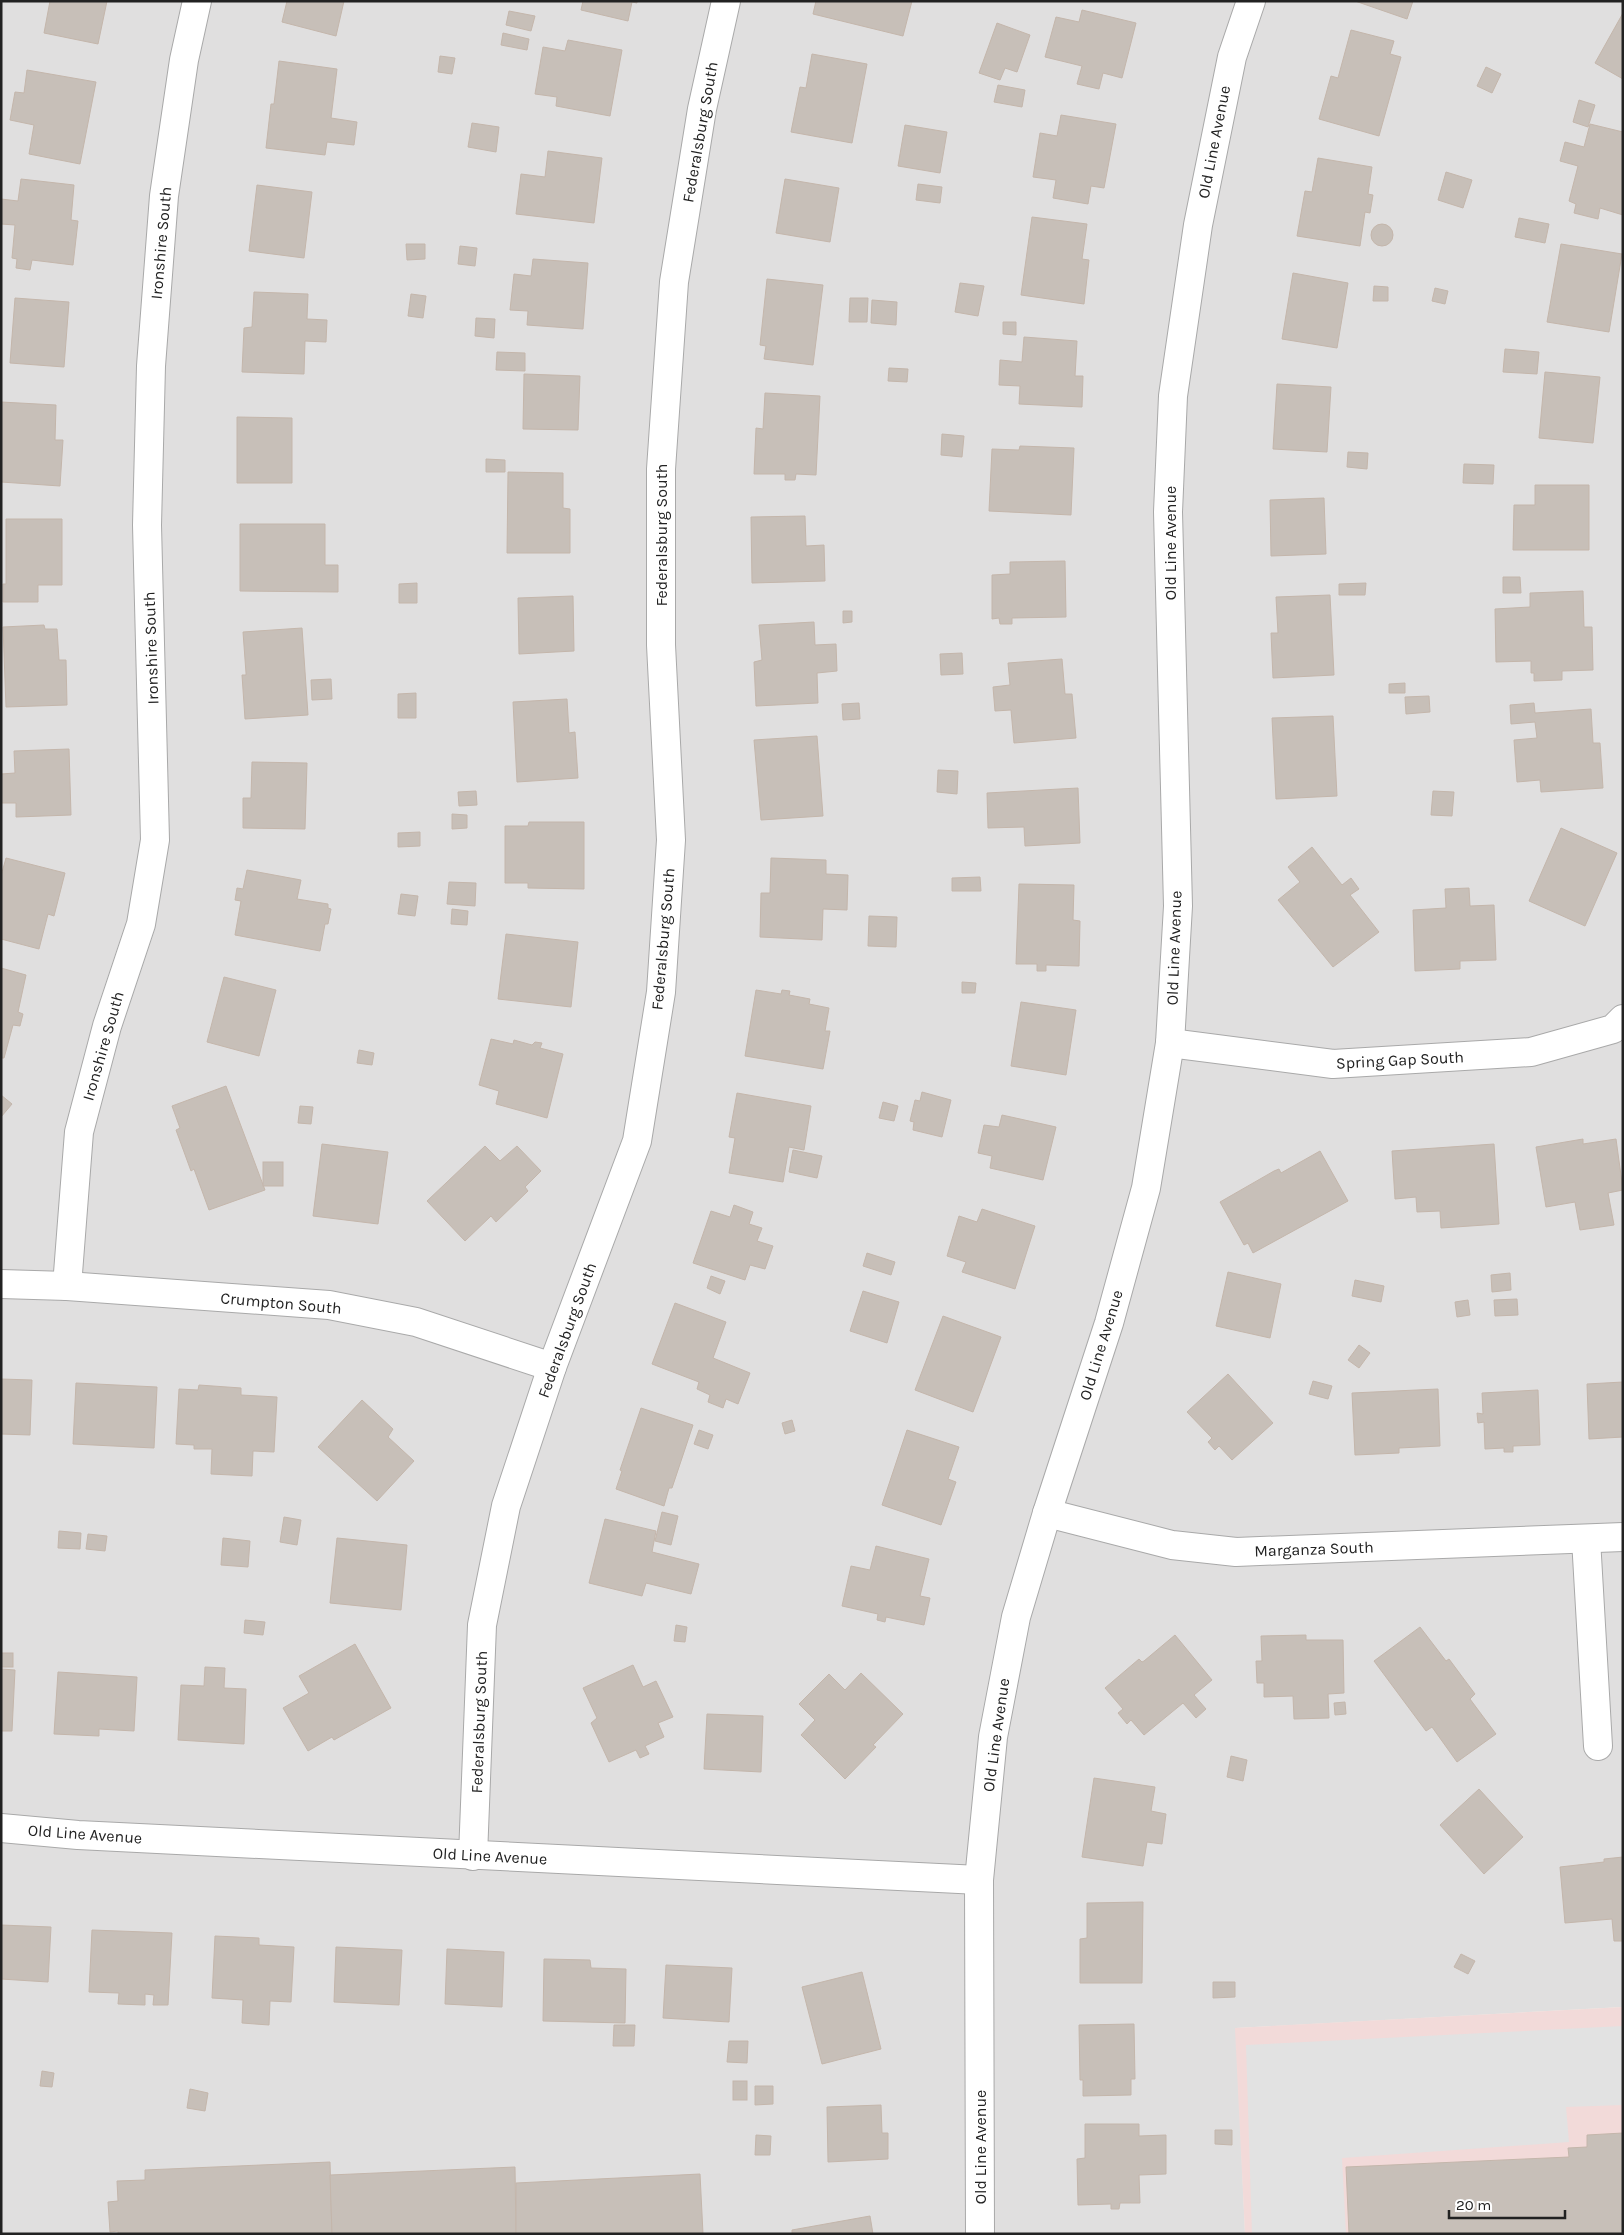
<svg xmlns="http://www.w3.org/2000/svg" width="1624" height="2235" font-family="Karla,sans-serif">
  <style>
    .residential { fill: #e0dfdf }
    .commercial { fill: #f2dad9 }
    .parking { fill: #e2e2e2 }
    .building { fill: #c7bfb8; stroke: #c4b6ab }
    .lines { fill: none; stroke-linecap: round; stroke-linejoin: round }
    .minor-casing { stroke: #a9a9a9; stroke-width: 30 }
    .minor { stroke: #fff; stroke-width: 28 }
    .labels { text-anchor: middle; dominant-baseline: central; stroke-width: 5; stroke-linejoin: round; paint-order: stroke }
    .street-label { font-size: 16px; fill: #222; stroke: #fff }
  </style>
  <rect width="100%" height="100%" fill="#f2efe9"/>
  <path class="residential" d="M1 1H1623V2007L1236 2028 1245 2234H1Z"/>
  <path class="commercial" d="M1623 2007V2234H1245L1235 2028Z"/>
  <path class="parking" d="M1623 2026V2105L1566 2107 1569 2142 1342 2158 1346 2234H1252L1246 2045Z"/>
  <g class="building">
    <path d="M50 1H107L98 44 44 33Z"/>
    <path d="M287 1H344L336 36 282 22Z"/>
    <path d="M583 1H637V3L632 2 628 21 581 10Z"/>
    <path d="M816 1H912L903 36 813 14Z"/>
    <path d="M1355 1H1413L1407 19Z"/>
    <path d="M1082 10 1136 23 1122 78 1103 73 1099 89 1077 84 1082 66 1045 57 1056 17 1079 22Z"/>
    <path d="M509 11 535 16 531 31 506 25Z"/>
    <path d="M1623 13V79L1595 63Z"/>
    <path d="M997 23 1030 35 1017 72 1005 68 1000 80 979 73Z"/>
    <path d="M1351 30 1394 41 1390 54 1401 57 1379 136 1319 119 1331 76 1338 78Z"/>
    <path d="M503 33 529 39 527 50 501 45Z"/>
    <path d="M568 40 622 50 610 116 556 106 557 97 535 94 543 47 565 51Z"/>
    <path d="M812 54 867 64 852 143 791 132 800 87 806 88Z"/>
    <path d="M440 56 455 58 452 74 438 72Z"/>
    <path d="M279 61 337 69 331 118 357 122 354 145 327 142 325 155 266 148 271 104H274Z"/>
    <path d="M1486 67 1501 74 1492 93 1477 86Z"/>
    <path d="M27 70 96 82 80 164 29 154 34 125 10 120 15 92 24 93Z"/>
    <path d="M998 85 1025 90 1022 107 994 102Z"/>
    <path d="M1579 100 1595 105 1588 127 1573 122Z"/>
    <path d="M1061 115 1116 124 1104 188 1091 186 1088 204 1053 198 1056 180 1033 177 1040 133 1057 136Z"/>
    <path d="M472 123 499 127 496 152 468 147Z"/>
    <path d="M1590 124 1623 132V215L1600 208 1598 219 1574 213 1576 204 1569 201 1578 166 1560 161 1565 142 1584 147Z"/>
    <path d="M905 125 947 132 940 173 898 166Z"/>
    <path d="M548 151 602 158 594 223 516 214 521 174 545 177Z"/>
    <path d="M1318 158 1372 167 1368 194 1373 195 1370 213 1365 212 1360 246 1297 236 1305 191 1312 192Z"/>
    <path d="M1446 172 1472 180 1463 208 1438 200Z"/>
    <path d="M21 179 74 185 71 220 78 221 73 265 32 260 30 270 16 268 17 259 12 258 15 225 1 224V199L18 201Z"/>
    <path d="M785 179 839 188 830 242 776 233Z"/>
    <path d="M918 184 942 187 940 203 916 200Z"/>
    <path d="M257 185 312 192 304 258 249 251Z"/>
    <path d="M1032 217 1087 224 1082 259 1089 260 1084 304 1021 295Z"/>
    <path d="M1519 218 1549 224 1545 243 1515 237Z"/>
    <circle cx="1382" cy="235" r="11"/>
    <path d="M406 244H425V259L407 260Z"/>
    <path d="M1561 244 1622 254 1609 332 1547 322Z"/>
    <path d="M460 246 477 248 475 266 458 264Z"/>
    <path d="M533 259 588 263 583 329 527 325 528 311 510 310 514 274 531 276Z"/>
    <path d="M1293 273 1348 283 1337 348 1282 339Z"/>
    <path d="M767 279 823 285 813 365 764 359 766 346 760 345Z"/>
    <path d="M960 283 984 286 978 316 955 312Z"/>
    <path d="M1374 286 1388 287V301H1373Z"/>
    <path d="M1435 288 1448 291 1445 304 1432 301Z"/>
    <path d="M254 292 308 294 307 319 327 320 326 342 305 341 304 374 242 372 244 328 252 327Z"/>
    <path d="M411 294 426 296 423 318 408 316Z"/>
    <path d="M15 298 69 302 64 367 10 363Z"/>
    <path d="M850 298H868L867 322H849Z"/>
    <path d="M872 300 897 302 896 325 871 323Z"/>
    <path d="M476 318 495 319 494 338 475 336Z"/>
    <path d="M1003 322H1016V335L1003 334Z"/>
    <path d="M1024 337 1077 341 1075 376H1083L1082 407 1019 404 1020 386 999 385 1000 360 1022 362Z"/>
    <path d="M1505 349 1539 352 1537 374 1503 372Z"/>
    <path d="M497 352 525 353V371L496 370Z"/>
    <path d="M889 368 908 369 907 382 888 381Z"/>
    <path d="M1545 372 1600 377 1593 443 1539 438Z"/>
    <path d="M524 374 580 376 578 430 523 429Z"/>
    <path d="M1277 384 1331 387 1327 452 1273 449Z"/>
    <path d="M765 393 820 396 816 475 796 474 795 480H785V474H754L756 428 763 429Z"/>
    <path d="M1 402 56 405 55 440H63L60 486 1 482Z"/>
    <path d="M237 417 292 418V483H237Z"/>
    <path d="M942 434 964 436 962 457 941 455Z"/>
    <path d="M1020 446 1074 448 1071 515 989 511 992 449 1019 450Z"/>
    <path d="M1348 452 1368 453 1367 469 1347 467Z"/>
    <path d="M486 459 505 460V472H486Z"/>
    <path d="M1464 464 1494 465 1493 484 1463 483Z"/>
    <path d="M508 472 563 473V508L570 509V553H507Z"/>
    <path d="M1535 485H1589V550H1513L1514 505H1535Z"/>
    <path d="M1324 498 1326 554 1271 556 1270 500Z"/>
    <path d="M805 516 806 546 824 545 825 581 752 583 751 517Z"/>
    <path d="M6 519H62V585H38V602H3V584H6Z"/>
    <path d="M240 524H325V565H338V592L240 591Z"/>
    <path d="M1065 561 1066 617 1012 618V624H1000L999 618 992 619V575L1010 574V562Z"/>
    <path d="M1503 577H1520L1521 593H1503Z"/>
    <path d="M417 583V603H399V584Z"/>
    <path d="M1366 583 1365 595H1339V584Z"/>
    <path d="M1583 591 1584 627H1592L1593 670 1562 671V680L1534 681V673H1531V661L1496 662 1495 609 1530 607V593Z"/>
    <path d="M1330 595 1334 675 1273 678 1271 633H1278L1276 597Z"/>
    <path d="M573 596 574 651 519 654 518 598Z"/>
    <path d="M843 611H852V622L843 623Z"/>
    <path d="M814 622 815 645 836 644 837 671 817 673 818 703 756 706 754 662 762 660 759 625Z"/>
    <path d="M44 625 45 629H57L59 660H66L67 705 6 707 3 627Z"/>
    <path d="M302 628 308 715 245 719 242 675H246V673L243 632Z"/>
    <path d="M962 653 963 674 941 675 940 654Z"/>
    <path d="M1062 659 1065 694H1072L1076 738 1014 743 1011 710 995 711 993 687 1010 685 1008 663Z"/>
    <path d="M331 679 332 699 312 700 311 680Z"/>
    <path d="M1405 683V693H1389V684Z"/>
    <path d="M416 693V718H398V694Z"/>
    <path d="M1429 696 1430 712 1406 714 1405 697Z"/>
    <path d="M567 699 569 733 575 732 578 778 517 782 513 702Z"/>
    <path d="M859 703 860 719 843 720 842 704Z"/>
    <path d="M1534 703 1535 713 1591 709 1593 743H1600L1603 788 1541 792 1540 780 1517 782 1514 740 1537 738 1535 722 1511 724 1510 705Z"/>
    <path d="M1333 716 1337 796 1276 799 1272 718Z"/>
    <path d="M817 736 823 816 761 820 754 740Z"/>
    <path d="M69 749 71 815 16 817V803H1V774L15 773 14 751Z"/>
    <path d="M252 762 307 763 305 829 243 828V798H251Z"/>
    <path d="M938 770 958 771 957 794 937 792Z"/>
    <path d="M1078 788 1080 843 1025 846 1024 827 988 828 987 793Z"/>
    <path d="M476 791 477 805 459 806 458 792Z"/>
    <path d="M1433 791 1454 792 1452 816 1431 815Z"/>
    <path d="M452 814 467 815V828L452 829Z"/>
    <path d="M529 822H584V889L528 888V883H505V826H528Z"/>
    <path d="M1561 828 1617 853 1585 926 1529 901Z"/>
    <path d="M420 832V846L398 847V833Z"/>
    <path d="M1312 847 1342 885 1351 878 1359 889 1350 895 1379 932 1333 967 1278 900 1300 882 1288 867Z"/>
    <path d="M6 858 65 873 54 916 48 914 39 949 1 939V876Z"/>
    <path d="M771 858 826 860V874L848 875 847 910 823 909 822 940 760 937 761 893H770Z"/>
    <path d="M247 870 301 880 297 899 328 904V908L331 909 328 924H325L320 951 235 935 241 901 235 900 237 888 243 889Z"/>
    <path d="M980 877 981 891H952V878Z"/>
    <path d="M449 882 476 883 475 906 447 904Z"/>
    <path d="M1019 884 1074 885 1073 920 1080 921 1079 966 1046 965V971H1037V964H1016Z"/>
    <path d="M1469 888 1470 906 1494 905 1496 960 1460 961V969L1415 971 1413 910 1446 908 1445 889Z"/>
    <path d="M401 894 418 896 415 916 398 914Z"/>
    <path d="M452 909 468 911 467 925 451 924Z"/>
    <path d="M869 916 897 917 896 947 868 946Z"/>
    <path d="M506 934 578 942 571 1007 498 999Z"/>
    <path d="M1 968 26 975 18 1012 23 1014 20 1026 13 1025 4 1058H1Z"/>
    <path d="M224 977 276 990 259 1056 207 1042Z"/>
    <path d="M962 982 976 983 975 993H962Z"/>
    <path d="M782 990 790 991 789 995 810 999 809 1004 829 1008 825 1031H830L823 1069 745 1056 756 990 781 994Z"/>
    <path d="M1021 1002 1076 1010 1066 1075 1011 1066Z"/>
    <path d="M491 1039 513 1044 514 1040 532 1045 535 1042 542 1043 540 1048 563 1054 547 1118 496 1104 499 1091 479 1085Z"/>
    <path d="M359 1050 374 1053 372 1065 357 1063Z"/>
    <path d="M226 1086 265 1190 209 1210 194 1169 191 1171 176 1130 180 1128 172 1106Z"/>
    <path d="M922 1092 951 1100 942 1137 913 1130 914 1122 910 1121 915 1100 920 1101Z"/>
    <path d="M737 1093 811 1106 804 1150 789 1147 783 1182 729 1173 735 1138 729 1137Z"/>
    <path d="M1 1095 12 1104 1 1117Z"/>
    <path d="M883 1102 898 1106 894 1121 879 1118Z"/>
    <path d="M300 1106 313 1107 311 1124 298 1123Z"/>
    <path d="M1002 1115 1056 1127 1043 1180 990 1168 992 1156 978 1153 984 1125 999 1127Z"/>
    <path d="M1583 1139V1144L1616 1139 1623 1190 1608 1193 1614 1225 1580 1230 1575 1202 1546 1207 1536 1147Z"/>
    <path d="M322 1144 388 1152 378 1224 313 1216Z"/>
    <path d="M1494 1144 1499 1224 1441 1228 1440 1211 1417 1212 1416 1197 1395 1199 1392 1151Z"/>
    <path d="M485 1146 500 1161 517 1146 541 1171 525 1187 528 1191 496 1222 491 1216 465 1241 427 1201Z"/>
    <path d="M793 1150 822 1156 817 1178 789 1172Z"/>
    <path d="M1320 1151 1348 1201 1253 1253 1248 1243 1244 1245 1220 1202 1274 1171 1279 1169 1281 1173Z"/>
    <rect x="263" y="1162" width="20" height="24"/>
    <path d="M734 1205 753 1212 749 1224 762 1228 757 1241 773 1246 765 1269 750 1265 745 1280 693 1263 711 1211 730 1217Z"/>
    <path d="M982 1209 1035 1226 1015 1289 962 1272 966 1262 947 1256 959 1216 977 1222Z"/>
    <path d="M867 1253 895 1262 891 1275 863 1266Z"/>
    <path d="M1228 1272 1281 1284 1270 1338 1216 1326Z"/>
    <path d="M1510 1273 1511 1290 1492 1292 1491 1275Z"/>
    <path d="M711 1276 725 1281 720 1294 707 1288Z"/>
    <path d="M1355 1280 1384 1286 1381 1302 1352 1296Z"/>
    <path d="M863 1291 899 1302 887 1343 850 1331Z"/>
    <path d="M1517 1299 1518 1315 1495 1316 1494 1300Z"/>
    <path d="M1468 1300 1470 1315 1457 1317 1455 1302Z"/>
    <path d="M675 1303 726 1322 713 1358 750 1373 738 1404 726 1399 723 1408 708 1402 710 1395 697 1389 699 1382 652 1364Z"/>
    <path d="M943 1316 1001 1337 973 1412 915 1390Z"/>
    <path d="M1359 1345 1370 1353 1359 1368 1348 1360Z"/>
    <path d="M1228 1374 1273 1423 1232 1460 1219 1446 1215 1450 1208 1442 1212 1438 1187 1412Z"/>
    <path d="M1 1379 32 1380 30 1435 1 1434Z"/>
    <path d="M1313 1381 1332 1386 1328 1399 1309 1394Z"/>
    <path d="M1623 1382V1437L1589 1439 1587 1384Z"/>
    <path d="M76 1383 157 1387 154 1448 73 1444Z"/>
    <path d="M199 1385 241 1388V1395L277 1397 274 1452 253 1451 252 1476 211 1474 212 1449H194V1445L176 1444 179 1389 198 1390Z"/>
    <path d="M1438 1389 1440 1446 1399 1448V1453L1355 1455 1352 1393Z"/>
    <path d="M1538 1390 1540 1445 1513 1446V1452H1504V1448L1485 1449 1484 1422 1478 1423 1477 1413 1483 1414 1482 1393Z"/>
    <path d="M362 1400 393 1429 388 1437 414 1461 377 1501 318 1447Z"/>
    <path d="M641 1408 693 1425 672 1488H669L664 1506 616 1489 622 1471 620 1470Z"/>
    <path d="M792 1420 795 1431 785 1434 782 1423Z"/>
    <path d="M699 1430 713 1435 708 1449 694 1444Z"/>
    <path d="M907 1430 959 1447 948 1479 956 1482 941 1525 882 1505Z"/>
    <path d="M662 1512 678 1516 671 1545 655 1541Z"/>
    <path d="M284 1517 301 1520 297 1545 280 1542Z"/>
    <path d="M605 1519 656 1531 652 1552 699 1564 691 1594 646 1583 642 1596 589 1583Z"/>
    <path d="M59 1531 81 1533 80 1549 58 1548Z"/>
    <path d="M88 1534 107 1536 105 1551 86 1549Z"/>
    <path d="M223 1538 250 1541 248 1567 221 1565Z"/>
    <path d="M337 1538 407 1545 401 1610 330 1603Z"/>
    <path d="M876 1546 929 1559 920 1596 930 1598 924 1625 886 1617 885 1622 877 1620 878 1614 842 1606 851 1566 870 1570Z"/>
    <path d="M245 1620 265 1622 263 1635 244 1633Z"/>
    <path d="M676 1625 687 1627 685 1642 674 1641Z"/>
    <path d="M1420 1627 1446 1661 1449 1659 1475 1694 1470 1699 1496 1734 1457 1762 1432 1727 1426 1731 1374 1661Z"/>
    <path d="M1175 1635 1212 1680 1194 1695 1206 1709 1196 1718 1183 1703 1144 1735 1131 1720 1127 1724 1118 1713 1123 1709 1105 1688 1139 1659 1142 1662 1144 1661Z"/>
    <path d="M1306 1635V1640H1343L1344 1693 1328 1694 1329 1718 1294 1719 1293 1696 1264 1697V1683H1257L1256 1661H1262L1261 1636Z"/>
    <path d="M355 1644 391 1708 334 1740 332 1737 308 1751 283 1708 309 1693 299 1676Z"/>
    <rect x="1" y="1653" width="12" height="14"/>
    <path d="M633 1665 643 1687 656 1681 673 1717 658 1723 664 1737 645 1746 649 1754 640 1758 636 1750 609 1762 591 1723 597 1718 583 1688Z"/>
    <path d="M205 1667 225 1668 224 1688 246 1689 244 1744 178 1740 181 1685 204 1686Z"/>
    <path d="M1 1669 15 1670 12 1731H1Z"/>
    <path d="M58 1672 137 1677 134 1731 99 1729V1736L54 1734Z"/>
    <path d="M861 1673 903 1714 873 1745 876 1747 845 1779 801 1735 815 1720 799 1704 829 1674 845 1690Z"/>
    <path d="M1345 1702 1346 1714 1335 1715 1334 1703Z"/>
    <path d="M707 1714 763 1716 761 1772 704 1769Z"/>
    <path d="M1231 1756 1247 1760 1243 1781 1227 1777Z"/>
    <path d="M1094 1778 1155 1787 1151 1811 1166 1814 1162 1844 1147 1842 1143 1866 1082 1857Z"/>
    <path d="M1479 1789 1523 1837 1484 1874 1440 1825Z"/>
    <path d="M1623 1857V1941H1614L1612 1919 1565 1923 1560 1867 1604 1862V1859Z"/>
    <path d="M1143 1902 1142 1983H1080V1939L1087 1938V1903Z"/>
    <path d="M1 1925 51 1927 48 1982 1 1979Z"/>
    <path d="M92 1930 172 1933 168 2005H153L154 1995 145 1994V2005L118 2004 119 1993 89 1992Z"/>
    <path d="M215 1936 259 1938V1945L294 1947 291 2002 270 2001 269 2025 242 2023 243 2000 212 1998Z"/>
    <path d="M336 1947 402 1950 399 2005 334 2002Z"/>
    <path d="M447 1949 504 1952 502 2007 445 2004Z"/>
    <path d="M1461 1954 1475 1961 1468 1974 1454 1967Z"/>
    <path d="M544 1959 590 1960 591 1968 626 1969 625 2023 543 2021Z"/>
    <path d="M666 1965 732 1968 729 2022 663 2018Z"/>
    <path d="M862 1972 881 2049 822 2064 802 1987Z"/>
    <path d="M1213 1982H1235V1997L1213 1998Z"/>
    <path d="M1134 2024 1135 2079H1131V2095L1083 2096V2080H1080L1079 2025Z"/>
    <path d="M614 2025H635L634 2046H613Z"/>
    <path d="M729 2041H748L747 2063 727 2062Z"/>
    <path d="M42 2071 54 2073 52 2087 40 2086Z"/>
    <rect x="733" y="2081" width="14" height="19"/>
    <path d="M755 2086H773V2104L755 2105Z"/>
    <path d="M190 2089 208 2093 205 2111 187 2108Z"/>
    <path d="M881 2105 882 2133H888V2159L828 2162 827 2107Z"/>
    <path d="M1085 2124H1139V2136L1166 2135V2174L1139 2175 1140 2203H1120L1119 2209H1111V2204L1078 2205 1077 2159 1085 2158Z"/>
    <path d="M1215 2130H1232V2145L1215 2144Z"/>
    <path d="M1623 2133V2234H1349L1346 2167 1569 2157 1568 2148 1587 2147V2135Z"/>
    <path d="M756 2135 771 2136 770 2155H755Z"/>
    <path d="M330 2162 332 2234H118V2231L110 2232 108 2202 118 2201 117 2181 145 2180V2170Z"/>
    <path d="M515 2167 516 2234H332L330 2175Z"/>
    <path d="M700 2174 703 2234H516V2183Z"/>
    <path d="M870 2216 873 2234H792V2230Z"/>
  </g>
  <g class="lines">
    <defs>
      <g id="minor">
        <path d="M1170 1043 1333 1064 1531 1052 1613 1029 1623 1019"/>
        <path d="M1 1284 67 1286 329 1305 416 1322 552 1367"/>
        <path d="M67 1286 79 1132 107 1026 141 924 155 840 147 525 151 366 164 196 184 60 197 1"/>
        <path d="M1047 1513 1172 1545 1236 1552 1623 1537"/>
        <path d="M1586 1539 1598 1746"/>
        <path d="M1 1828 78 1835 979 1880"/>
        <path d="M473 1856 482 1625 506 1506 552 1367 637 1141 661 992 671 840 661 645V469L674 282 702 109 726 1"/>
        <path d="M980 2234 979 1880 993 1737 1016 1617 1047 1513 1109 1323 1146 1188 1170 1043 1178 906 1168 512 1173 396 1198 225 1232 57 1251 1"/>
      </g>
    </defs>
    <use href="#minor" class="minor-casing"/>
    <use href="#minor" class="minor"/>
  </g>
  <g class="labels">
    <g class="street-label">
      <text transform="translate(700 132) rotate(-80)">Federalsburg South</text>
      <text transform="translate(1214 142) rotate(-79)">Old Line Avenue</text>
      <text transform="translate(161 243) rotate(-85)">Ironshire South</text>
      <text transform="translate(661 535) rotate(-90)">Federalsburg South</text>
      <text transform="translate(1170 543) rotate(-90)">Old Line Avenue</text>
      <text transform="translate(151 648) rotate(-92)">Ironshire South</text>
      <text transform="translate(663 939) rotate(-85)">Federalsburg South</text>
      <text transform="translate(1174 948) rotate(-88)">Old Line Avenue</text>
      <text transform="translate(103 1046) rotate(-74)">Ironshire South</text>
      <text transform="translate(1400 1060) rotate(-3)">Spring Gap South</text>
      <text transform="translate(281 1303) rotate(5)">Crumpton South</text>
      <text transform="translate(567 1330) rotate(-70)">Federalsburg South</text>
      <text transform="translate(1101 1345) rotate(-73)">Old Line Avenue</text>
      <text transform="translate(1314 1549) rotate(-2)">Marganza South</text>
      <text transform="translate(479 1722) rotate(-88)">Federalsburg South</text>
      <text transform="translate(996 1735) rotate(-82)">Old Line Avenue</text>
      <text transform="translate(85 1834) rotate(4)">Old Line Avenue</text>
      <text transform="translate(490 1856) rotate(3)">Old Line Avenue</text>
      <text transform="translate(980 2147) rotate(-90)">Old Line Avenue</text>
    </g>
  </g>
  <rect width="1624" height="2235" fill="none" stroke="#222222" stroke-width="5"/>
  <path d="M1449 2210v8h116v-8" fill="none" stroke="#222222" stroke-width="2.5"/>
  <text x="1456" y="2210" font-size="15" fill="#222222" stroke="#ffffff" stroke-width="4" paint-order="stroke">20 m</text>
</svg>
